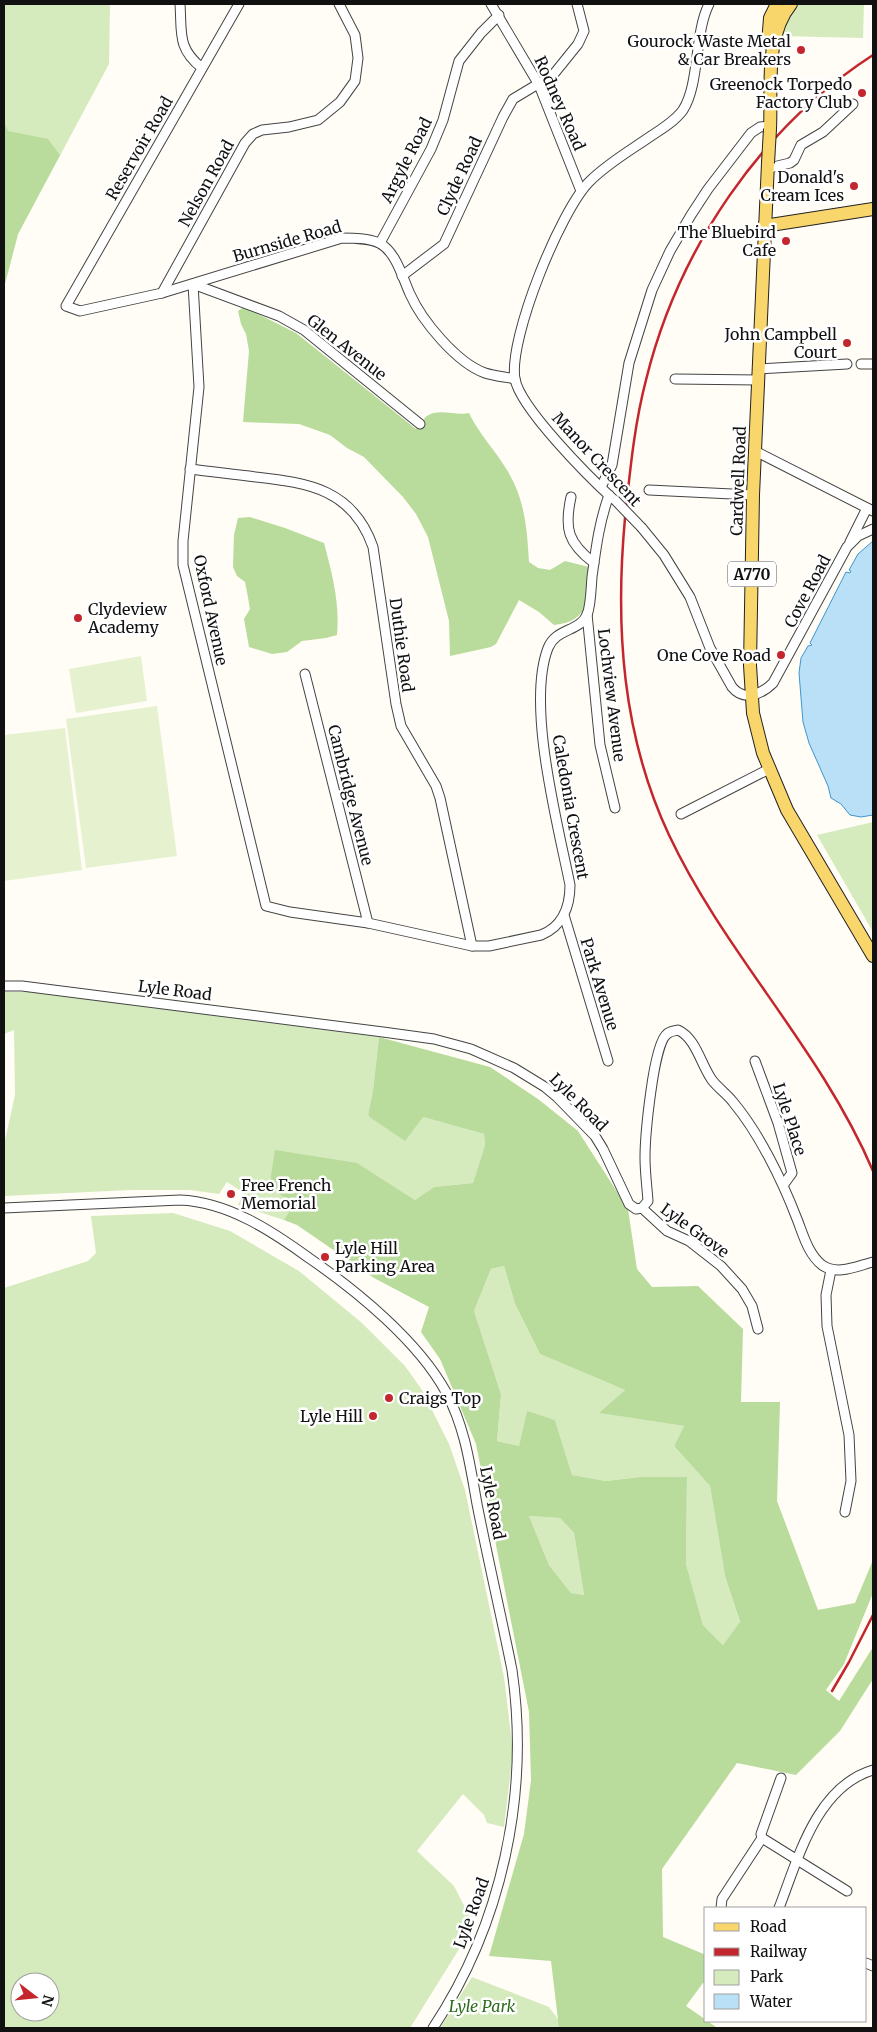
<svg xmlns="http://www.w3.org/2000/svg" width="877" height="2032" font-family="Merriweather,serif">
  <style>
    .green { fill: #d5ebbd; fill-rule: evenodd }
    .forest { fill: #b9dc9c; fill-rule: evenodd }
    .pitch { fill: #e6f2cf }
    .water { fill: #b9e0f7; stroke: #3f96cf }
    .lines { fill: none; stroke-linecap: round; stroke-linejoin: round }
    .minor-casing { stroke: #444; stroke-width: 11 }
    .primary-casing { stroke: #222; stroke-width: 14 }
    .minor { stroke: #fff; stroke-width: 9 }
    .primary { stroke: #f9d66b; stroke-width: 12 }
    .rail { stroke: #c4262e; stroke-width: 2.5 }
    .minor-bridge-casing { stroke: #444; stroke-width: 11; stroke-linecap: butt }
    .primary-bridge-casing { stroke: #222; stroke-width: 14; stroke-linecap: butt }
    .minor-bridge { stroke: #fff; stroke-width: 9 }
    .primary-bridge { stroke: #f9d66b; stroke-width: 12 }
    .poi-dot { fill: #c4262e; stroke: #fff; stroke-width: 2 }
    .labels { text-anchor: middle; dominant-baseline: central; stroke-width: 5; stroke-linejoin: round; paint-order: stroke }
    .shield { fill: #fff; stroke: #585858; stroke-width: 1 }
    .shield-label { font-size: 15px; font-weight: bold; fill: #111 }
    .poi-label { font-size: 16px; fill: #111; stroke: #fff; text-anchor: end }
    .street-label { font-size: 16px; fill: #111; stroke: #fff }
    .park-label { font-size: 16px; font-style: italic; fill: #2f6b1f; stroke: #fff }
  </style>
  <rect width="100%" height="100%" fill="#fffdf5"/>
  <g class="green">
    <path d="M4 4H110L109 64 18 234 4 288Z"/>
    <path d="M798 4H864L863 38 781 36 782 31Z"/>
    <path d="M873 822V932L817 835Z"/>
    <path d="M4 992H32L379 1037 373 1090 368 1117H423L484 1134 485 1145 473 1183 434 1187 415 1200 356 1163 294 1203 284 1220 238 1205 244 1193 227 1182 219 1194 190 1190H131L4 1196V1145L15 1095 14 1030 4 1034Z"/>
    <path d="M173 1213 230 1231 299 1271 362 1323 405 1366 422 1390 449 1444 465 1490 504 1677 513 1752 504 1827 487 1823 484 1815 463 1794 417 1851 454 1886 474 1925 410 2028H4V1288L88 1261 96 1253 91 1216ZM20 1982H50V2012H20Z"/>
    <path d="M504 1266 515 1304 540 1354 625 1390 600 1413 684 1426 674 1446 710 1486 725 1576 740 1623 723 1645 703 1625 686 1564 687 1477H640L606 1481 572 1475 555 1420 527 1412 519 1446 497 1441 501 1394 474 1311 491 1269Z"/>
    <path d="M529 1516 560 1518 574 1533 584 1595 571 1593 549 1565Z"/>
    <path d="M472 1977 549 2007 560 2022 559 2028H440Z"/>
  </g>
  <g class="forest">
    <path d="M4 122 8 131 48 139 60 155 18 234 4 287Z"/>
    <path d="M244 307 296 333 416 429C420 425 423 419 427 416 438 408 456 416 469 413 479 434 495 450 507 470 525 499 527 529 529 562L538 568 550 570 565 561 589 567C587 599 591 621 554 625L539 612 519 600 496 644 491 647 450 656 449 621 428 537 416 514 403 497 364 457 347 448 330 435 299 424 243 422 249 351 246 334 241 324 238 311Z"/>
    <path d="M250 517 285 528 324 543C332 573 340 603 337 635L326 638 302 641 287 652 272 654 249 647 244 619 250 609 247 592 245 582 237 576 233 567 234 535 238 518Z"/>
    <path d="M379 1037 490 1067 538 1099 578 1131 628 1209 637 1269 652 1287 698 1286 743 1329 741 1402H780L777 1501 818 1610 855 1603 873 1560V1593L844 1664 826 1690 839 1701 873 1647V1679L840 1731 796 1775 737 1763 662 1869 663 1937 706 1955V1983H703L686 2006 716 2027 715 2028H559L551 1961 489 1956 524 1834 531 1780 529 1712 476 1444 440 1359 421 1332 429 1307 374 1278 297 1225 284 1220 294 1203 269 1188 275 1150 357 1163 415 1200 434 1187 473 1183 485 1145 484 1134 423 1117 405 1141 368 1116 373 1090ZM504 1266 515 1304 540 1354 625 1390 599 1413 684 1426 674 1446 710 1486 725 1576 740 1622 723 1645 703 1625 686 1564 687 1477H640L606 1481 572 1475 555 1420 527 1411 519 1446 497 1441 501 1394 474 1311 491 1269ZM529 1516 560 1518 574 1533 584 1595 571 1593 549 1565Z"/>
  </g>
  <g class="pitch">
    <path d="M141 656 147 701 76 713 69 669Z"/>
    <path d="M157 706 177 856 86 868 66 719Z"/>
    <path d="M65 728 82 870 4 881V735Z"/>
  </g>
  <path class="water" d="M873 541V815L861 817 850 815 841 804 831 798 828 786 809 743 803 722 799 673 801 658 808 646 812 645 810 643 846 572 850 573 851 571 849 570 858 554Z"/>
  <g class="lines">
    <defs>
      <g id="minor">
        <path d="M180 4C182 33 177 48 202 68"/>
        <path d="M239 4 66 306 80 311 162 293 342 238C354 238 368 238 379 243 396 251 403 279 410 294 422 321 457 363 485 373 494 376 506 377 515 379"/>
        <path d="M491 4 539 85 581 191"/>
        <path d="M769 168 790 163 794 160 801 145 823 132 853 104"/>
        <path d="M380 243 431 149 443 120 459 61 481 33 499 15"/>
        <path d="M402 276 444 244 503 117 513 99 553 75 578 44 584 31 577 4"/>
        <path d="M162 293 245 143 253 134 262 130 289 127 318 120 340 102 355 81 358 58 355 35 339 4"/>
        <path d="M861 364H873"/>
        <path d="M759 369 847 364"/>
        <path d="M675 379 759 380"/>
        <path d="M420 424 304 330 279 316 193 284 199 387 183 541V565L266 906 290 912 368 923 472 946H489L541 935C562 927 570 907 570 885 558 825 526 705 548 648 556 628 579 632 587 615 591 605 591 588 592 577 596 548 599 523 609 495"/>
        <path d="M755 451 873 511"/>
        <path d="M190 469C212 472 234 474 256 477 310 483 353 490 373 547L396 704 401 726 436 786 440 798 472 946"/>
        <path d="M601 487 612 465 629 363 652 290 670 251 691 215 708 189 751 133 760 127 770 126"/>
        <path d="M649 490 753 495"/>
        <path d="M571 497C564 529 568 543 594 563"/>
        <path d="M613 499C590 478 520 408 515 379 508 339 561 209 590 181 608 163 631 150 651 136 662 129 675 121 683 110 700 83 694 34 709 4"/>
        <path d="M642 528 664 555 690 597 710 648 732 687C744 702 762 694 773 683L847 547 858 536 873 529"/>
        <path d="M850 542 867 508"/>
        <path d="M587 614 600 745 615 808"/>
        <path d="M305 674 368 923"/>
        <path d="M681 814 769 769"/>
        <path d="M564 915 608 1061"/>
        <path d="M4 986H22L383 1032 434 1039 471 1049 514 1068 545 1087 557 1097 595 1136 603 1149 629 1204 636 1209 642 1208 648 1201C647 1187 645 1172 645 1158 645 1138 653 1044 667 1034 670 1031 675 1031 678 1030 696 1038 701 1065 712 1080 718 1088 727 1094 733 1102 759 1133 782 1180 797 1219 803 1234 808 1254 822 1265 837 1276 857 1266 873 1262"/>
        <path d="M755 1061 778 1123 792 1173 784 1184"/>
        <path d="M4 1208 180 1200C228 1202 272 1231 309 1258 357 1291 418 1341 446 1392 465 1427 470 1465 477 1504 488 1560 501 1615 512 1670 530 1794 502 1924 433 2028"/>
        <path d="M642 1208 667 1231 689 1241 721 1266 742 1289 752 1306 758 1329"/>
        <path d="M831 1270 826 1295 827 1326 849 1435 851 1481 845 1512"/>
        <path d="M762 1838 761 1834 781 1778"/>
        <path d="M721 1908 722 1899 762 1838 847 1891"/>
        <path d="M779 1908C798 1859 816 1787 873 1770"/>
        <path d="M866 1963 873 1966"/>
      </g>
      <g id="primary">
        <path d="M768 43 770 18 777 4"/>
        <path d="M770 129C772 89 764 37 791 4"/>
        <path d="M768 163 753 495 750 665 753 713 763 753 787 810 873 956"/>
        <path d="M764 226 873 209"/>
      </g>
    </defs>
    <use href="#minor" class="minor-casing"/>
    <use href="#primary" class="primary-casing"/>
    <use href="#minor" class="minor"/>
    <use href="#primary" class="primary"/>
    <g class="rail">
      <path d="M873 55C760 128 678 250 646 380 634 426 630 472 625 518 615 627 622 735 669 835 725 954 821 1049 873 1171"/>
      <path d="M832 1691 849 1662 873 1615"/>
    </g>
    <defs>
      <path id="minor-bridge" d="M615 500 642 528"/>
      <path id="primary-bridge" d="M768 163 770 129"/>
    </defs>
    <use href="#minor-bridge" class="minor-bridge-casing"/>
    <use href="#primary-bridge" class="primary-bridge-casing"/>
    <use href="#minor-bridge" class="minor-bridge"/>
    <use href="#primary-bridge" class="primary-bridge"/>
  </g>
  <g class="poi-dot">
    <circle cx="801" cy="50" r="5"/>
    <circle cx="862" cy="93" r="5"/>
    <circle cx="854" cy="186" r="5"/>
    <circle cx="786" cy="241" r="5"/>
    <circle cx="847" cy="343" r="5"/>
    <circle cx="78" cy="618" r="5"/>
    <circle cx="781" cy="655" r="5"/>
    <circle cx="231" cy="1194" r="5"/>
    <circle cx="325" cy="1257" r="5"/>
    <circle cx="389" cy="1398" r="5"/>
    <circle cx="373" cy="1416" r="5"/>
  </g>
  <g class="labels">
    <rect class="shield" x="728" y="561.5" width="48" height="25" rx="4"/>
    <g class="shield-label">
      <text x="752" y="574">A770</text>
    </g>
    <g class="poi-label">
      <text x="791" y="41">Gourock Waste Metal<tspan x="791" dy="18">&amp; Car Breakers</tspan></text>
      <text x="852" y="84">Greenock Torpedo<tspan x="852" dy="18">Factory Club</tspan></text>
      <text x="844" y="177">Donald's<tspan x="844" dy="18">Cream Ices</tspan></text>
      <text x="776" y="232">The Bluebird<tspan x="776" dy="18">Cafe</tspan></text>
      <text x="837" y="334">John Campbell<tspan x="837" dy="18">Court</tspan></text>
      <text x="88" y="609" text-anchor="start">Clydeview<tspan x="88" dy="18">Academy</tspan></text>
      <text x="771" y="655">One Cove Road</text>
      <text x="241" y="1185" text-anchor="start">Free French<tspan x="241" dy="18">Memorial</tspan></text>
      <text x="335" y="1248" text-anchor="start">Lyle Hill<tspan x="335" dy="18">Parking Area</tspan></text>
      <text x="399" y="1398" text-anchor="start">Craigs Top</text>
      <text x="363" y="1416">Lyle Hill</text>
    </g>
    <g class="street-label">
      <text transform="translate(560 103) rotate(66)">Rodney Road</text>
      <text transform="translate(139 148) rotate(-60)">Reservoir Road</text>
      <text transform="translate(406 160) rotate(-63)">Argyle Road</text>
      <text transform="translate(459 176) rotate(-65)">Clyde Road</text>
      <text transform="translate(206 183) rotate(-61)">Nelson Road</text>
      <text transform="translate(287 241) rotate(-16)">Burnside Road</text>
      <text transform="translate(347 347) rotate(38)">Glen Avenue</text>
      <text transform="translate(597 459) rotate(47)">Manor Crescent</text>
      <text transform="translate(738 481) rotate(-88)">Cardwell Road</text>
      <text transform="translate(807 591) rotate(-62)">Cove Road</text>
      <text transform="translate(211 610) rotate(78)">Oxford Avenue</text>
      <text transform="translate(402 645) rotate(82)">Duthie Road</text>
      <text transform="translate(612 695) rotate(83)">Lochview Avenue</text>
      <text transform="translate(351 795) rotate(76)">Cambridge Avenue</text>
      <text transform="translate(571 807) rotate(80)">Caledonia Crescent</text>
      <text transform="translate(600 984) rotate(73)">Park Avenue</text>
      <text transform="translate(175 990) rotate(7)">Lyle Road</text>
      <text transform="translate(579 1102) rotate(45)">Lyle Road</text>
      <text transform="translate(790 1119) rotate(72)">Lyle Place</text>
      <text transform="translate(695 1230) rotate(36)">Lyle Grove</text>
      <text transform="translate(493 1503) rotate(79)">Lyle Road</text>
      <text transform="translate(471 1913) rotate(-70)">Lyle Road</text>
    </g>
    <g class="park-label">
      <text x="482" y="2006">Lyle Park</text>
    </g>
  </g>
  <rect width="877" height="2032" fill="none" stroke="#111111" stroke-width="10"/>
  <rect x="704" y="1907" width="162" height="115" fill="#ffffff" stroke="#a0a0a0"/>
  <rect x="714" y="1923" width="25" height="8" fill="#f9d66b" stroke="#a0a0a0"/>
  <text x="750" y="1932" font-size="15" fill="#111111">Road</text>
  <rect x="714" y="1948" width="25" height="8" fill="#c4262e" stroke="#a0a0a0"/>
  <text x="750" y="1957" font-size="15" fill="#111111">Railway</text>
  <rect x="714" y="1970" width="25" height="15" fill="#d5ebbd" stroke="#a0a0a0"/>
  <text x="750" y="1982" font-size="15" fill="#111111">Park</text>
  <rect x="714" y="1994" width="25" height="15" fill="#b9e0f7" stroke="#a0a0a0"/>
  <text x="750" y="2007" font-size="15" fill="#111111">Water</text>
  <g transform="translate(35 1997) rotate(106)"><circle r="24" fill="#ffffff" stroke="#a0a0a0"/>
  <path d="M0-4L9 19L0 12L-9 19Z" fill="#c4262e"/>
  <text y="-8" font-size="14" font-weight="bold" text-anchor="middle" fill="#111111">N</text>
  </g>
</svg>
